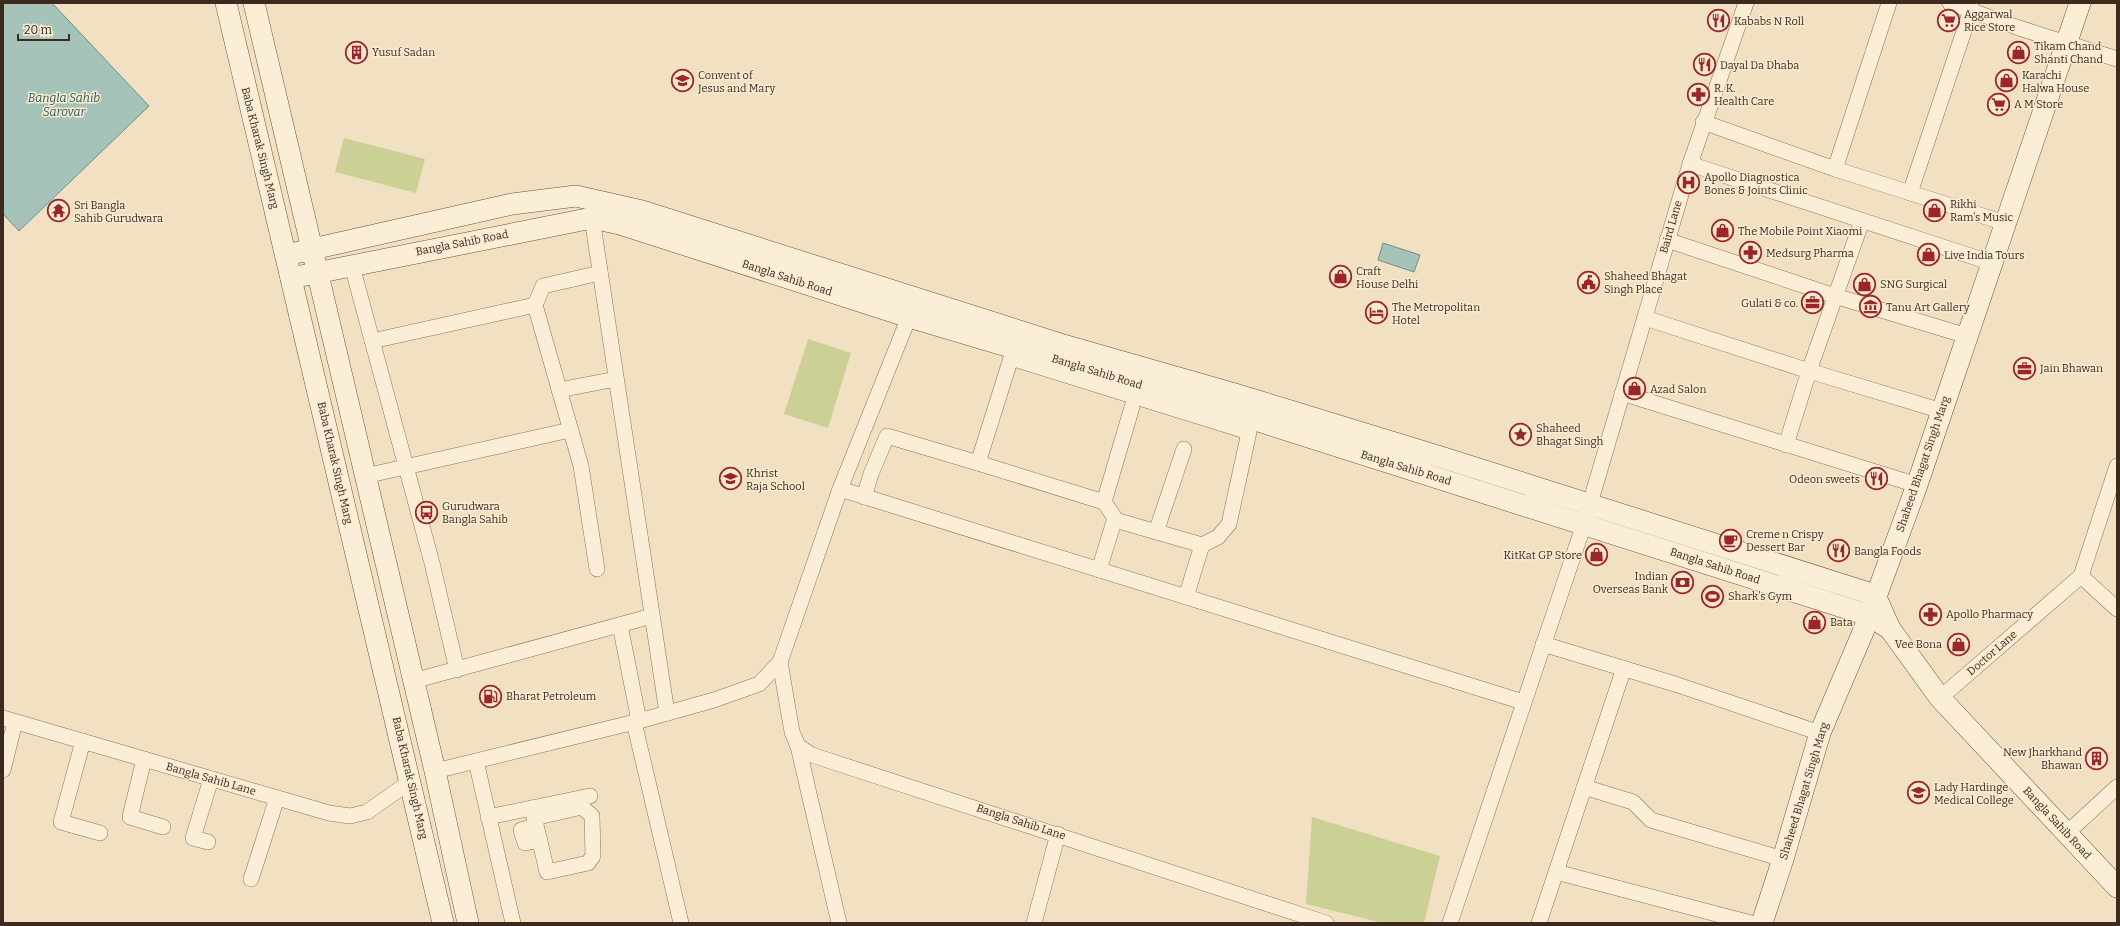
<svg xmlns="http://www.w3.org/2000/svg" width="2120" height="926" font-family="Bitter,serif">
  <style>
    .green { fill: #cbd095 }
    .water { fill: #a5c3b9; stroke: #6b9287 }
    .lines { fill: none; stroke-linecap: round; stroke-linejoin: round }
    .street-casing { stroke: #8c7258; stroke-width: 16 }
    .secondary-casing { stroke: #6e523b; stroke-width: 22 }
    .street { stroke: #fbeed6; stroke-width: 15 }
    .secondary { stroke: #fbeed6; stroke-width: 21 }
    .labels { text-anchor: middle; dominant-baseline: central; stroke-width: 3; stroke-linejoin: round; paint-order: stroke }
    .poi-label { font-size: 11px; fill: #3b2a1d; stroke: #f8ebd2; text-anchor: start }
    .street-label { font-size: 11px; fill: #3b2a1d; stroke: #f8ebd2 }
    .water-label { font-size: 12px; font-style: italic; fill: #2b5c57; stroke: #f8ebd2 }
  </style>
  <rect width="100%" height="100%" fill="#f1e1c2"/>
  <g class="green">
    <path d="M344 138 425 159 416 193 335 172Z"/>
    <path d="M808 339 851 353 828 428 784 414Z"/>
    <path d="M1312 817 1440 856 1424 923H1383L1306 904Z"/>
  </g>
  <g class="water">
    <path d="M5 3H52L149 106 19 231 3 214V5Z"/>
    <path d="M1383 243 1420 255 1414 272 1378 260Z"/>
  </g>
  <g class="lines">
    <defs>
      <g id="street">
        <path d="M1889 3 1835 169 2005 223"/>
        <path d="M1950 3 2019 28 2117 59"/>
        <path d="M1703 122 1835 169"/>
        <path d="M1690 164 1992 263"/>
        <path d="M1910 193 1971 10V3"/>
        <path d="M592 218 667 713"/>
        <path d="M1667 240 1835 296 1967 336"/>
        <path d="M355 277 432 563 457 670"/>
        <path d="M535 305 543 286 600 273"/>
        <path d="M1645 318 1809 371 1942 411"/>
        <path d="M372 341 535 305 581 466 597 569"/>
        <path d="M559 390 616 379"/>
        <path d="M1622 393 1917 485"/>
        <path d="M1786 445 1809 371 1862 221"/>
        <path d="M365 476 570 430"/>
        <path d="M840 489 1523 702"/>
        <path d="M864 497 871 474 887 436 978 463"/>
        <path d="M1104 502 1132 407"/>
        <path d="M1115 520 1202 545"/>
        <path d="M1156 532 1184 449"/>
        <path d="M1099 570 1115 518 1104 502 978 463 1011 358 1249 432 1229 524 1218 537 1202 545 1186 597"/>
        <path d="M2081 576 2117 609"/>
        <path d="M620 625 639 721"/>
        <path d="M1543 644 1678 685 1820 733"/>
        <path d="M780 662 792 732 798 746 812 755 1326 923"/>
        <path d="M413 681 652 616"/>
        <path d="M1940 698 2081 576 2117 466"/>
        <path d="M3 718 329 813 350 816 367 812 411 781"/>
        <path d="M634 722 681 923"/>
        <path d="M83 741 61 822 100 833"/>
        <path d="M798 746 839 923"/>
        <path d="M144 759 130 817 163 827"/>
        <path d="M476 761 513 923"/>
        <path d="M3 770 15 722"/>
        <path d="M435 771 639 721 714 700 759 684 780 662 840 489 909 317"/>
        <path d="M1584 787 1633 802 1651 820 1783 859"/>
        <path d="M532 808C537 829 542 851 547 872L588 863 593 856 592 816 582 807 534 818"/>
        <path d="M488 817 590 796"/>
        <path d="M536 826 521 830 525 843 540 840"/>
        <path d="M2068 832 2117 787"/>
        <path d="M208 842 193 838 211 779"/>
        <path d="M1556 872 1751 923"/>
        <path d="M251 879 277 798"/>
        <path d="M1034 923 1058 834"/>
        <path d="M1450 923 1584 524 1690 164 1746 3"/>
        <path d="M1539 923 1624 668"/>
      </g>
      <g id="secondary">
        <path d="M226 3 443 923"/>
        <path d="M254 3 435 771 468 923"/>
        <path d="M286 255 512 204 576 196 642 211 1060 344 1235 394 1444 458 1875 595 1890 629 1868 615 1227 411 909 317 620 224 592 218 291 278"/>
        <path d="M1890 629 1940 698 2117 887"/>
        <path d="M1762 923 1783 859 1820 733 1863 632 1917 485 2080 3"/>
      </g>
    </defs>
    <use href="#street" class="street-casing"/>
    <use href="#secondary" class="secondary-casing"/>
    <use href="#street" class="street"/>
    <use href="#secondary" class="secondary"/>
  </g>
  <defs>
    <symbol id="supermarket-ring" viewBox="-11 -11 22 22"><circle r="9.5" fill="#f8ebd2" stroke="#9f242a" stroke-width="1.5"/><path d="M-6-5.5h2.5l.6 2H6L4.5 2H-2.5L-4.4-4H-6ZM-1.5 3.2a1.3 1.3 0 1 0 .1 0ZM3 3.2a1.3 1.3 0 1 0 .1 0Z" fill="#9f242a"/></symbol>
    <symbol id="restaurant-ring" viewBox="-11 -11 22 22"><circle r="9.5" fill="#f8ebd2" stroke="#9f242a" stroke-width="1.5"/><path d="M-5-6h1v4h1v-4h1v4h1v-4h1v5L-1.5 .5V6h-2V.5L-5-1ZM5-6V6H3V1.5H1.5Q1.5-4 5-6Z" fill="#9f242a"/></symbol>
    <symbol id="building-ring" viewBox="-11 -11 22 22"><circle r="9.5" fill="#f8ebd2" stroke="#9f242a" stroke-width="1.5"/><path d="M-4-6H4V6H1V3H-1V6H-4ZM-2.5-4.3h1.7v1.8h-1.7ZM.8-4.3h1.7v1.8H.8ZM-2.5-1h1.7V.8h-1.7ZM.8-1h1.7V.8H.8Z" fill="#9f242a"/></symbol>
    <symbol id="shop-ring" viewBox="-11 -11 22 22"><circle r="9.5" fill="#f8ebd2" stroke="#9f242a" stroke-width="1.5"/><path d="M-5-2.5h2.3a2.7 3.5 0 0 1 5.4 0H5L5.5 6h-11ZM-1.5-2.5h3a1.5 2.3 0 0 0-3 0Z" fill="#9f242a"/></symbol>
    <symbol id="school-ring" viewBox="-11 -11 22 22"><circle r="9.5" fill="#f8ebd2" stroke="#9f242a" stroke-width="1.5"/><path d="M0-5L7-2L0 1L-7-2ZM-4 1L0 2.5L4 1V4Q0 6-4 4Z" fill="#9f242a"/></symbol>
    <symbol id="pharmacy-ring" viewBox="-11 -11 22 22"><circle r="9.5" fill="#f8ebd2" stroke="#9f242a" stroke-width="1.5"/><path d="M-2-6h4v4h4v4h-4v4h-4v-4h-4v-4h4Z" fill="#9f242a"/></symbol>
    <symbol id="hospital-ring" viewBox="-11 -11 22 22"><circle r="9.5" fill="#f8ebd2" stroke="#9f242a" stroke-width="1.5"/><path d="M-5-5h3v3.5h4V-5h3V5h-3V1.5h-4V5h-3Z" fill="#9f242a"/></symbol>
    <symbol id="temple-ring" viewBox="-11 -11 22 22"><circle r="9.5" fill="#f8ebd2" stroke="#9f242a" stroke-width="1.5"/><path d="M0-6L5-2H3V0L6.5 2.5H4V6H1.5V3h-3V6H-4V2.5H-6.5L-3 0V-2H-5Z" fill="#9f242a"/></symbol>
    <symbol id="civic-ring" viewBox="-11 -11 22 22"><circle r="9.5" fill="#f8ebd2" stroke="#9f242a" stroke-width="1.5"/><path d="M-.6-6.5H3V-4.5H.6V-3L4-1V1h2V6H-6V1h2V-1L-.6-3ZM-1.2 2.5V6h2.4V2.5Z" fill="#9f242a"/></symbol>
    <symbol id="office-ring" viewBox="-11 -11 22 22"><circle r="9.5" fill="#f8ebd2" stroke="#9f242a" stroke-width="1.5"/><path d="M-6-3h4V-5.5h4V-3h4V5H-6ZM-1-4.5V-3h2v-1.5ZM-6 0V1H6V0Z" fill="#9f242a"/></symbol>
    <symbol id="museum-ring" viewBox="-11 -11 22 22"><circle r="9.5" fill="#f8ebd2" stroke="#9f242a" stroke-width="1.5"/><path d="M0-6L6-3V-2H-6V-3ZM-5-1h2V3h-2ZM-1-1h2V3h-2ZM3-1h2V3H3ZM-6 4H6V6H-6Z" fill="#9f242a"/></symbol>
    <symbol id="hotel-ring" viewBox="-11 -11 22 22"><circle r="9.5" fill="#f8ebd2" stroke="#9f242a" stroke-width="1.5"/><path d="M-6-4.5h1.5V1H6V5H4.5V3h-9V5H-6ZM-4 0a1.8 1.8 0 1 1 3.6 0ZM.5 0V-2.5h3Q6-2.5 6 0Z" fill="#9f242a"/></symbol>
    <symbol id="sight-ring" viewBox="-11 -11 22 22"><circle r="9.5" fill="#f8ebd2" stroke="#9f242a" stroke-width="1.5"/><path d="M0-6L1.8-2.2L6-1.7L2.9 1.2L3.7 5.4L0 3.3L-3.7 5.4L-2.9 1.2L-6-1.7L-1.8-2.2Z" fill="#9f242a"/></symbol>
    <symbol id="bus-ring" viewBox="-11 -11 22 22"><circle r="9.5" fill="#f8ebd2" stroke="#9f242a" stroke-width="1.5"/><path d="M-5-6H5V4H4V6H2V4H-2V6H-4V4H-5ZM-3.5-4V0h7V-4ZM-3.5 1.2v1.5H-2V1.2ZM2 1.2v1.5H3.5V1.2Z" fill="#9f242a"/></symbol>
    <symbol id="cafe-ring" viewBox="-11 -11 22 22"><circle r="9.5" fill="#f8ebd2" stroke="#9f242a" stroke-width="1.5"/><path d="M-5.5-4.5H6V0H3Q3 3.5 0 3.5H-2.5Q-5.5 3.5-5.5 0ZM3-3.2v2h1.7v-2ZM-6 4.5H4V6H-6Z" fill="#9f242a"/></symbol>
    <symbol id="bank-ring" viewBox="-11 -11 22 22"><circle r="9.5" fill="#f8ebd2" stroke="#9f242a" stroke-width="1.5"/><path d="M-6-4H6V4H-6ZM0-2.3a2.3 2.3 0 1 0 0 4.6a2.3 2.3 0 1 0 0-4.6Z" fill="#9f242a"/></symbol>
    <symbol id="stadium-ring" viewBox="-11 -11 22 22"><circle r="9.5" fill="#f8ebd2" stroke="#9f242a" stroke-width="1.5"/><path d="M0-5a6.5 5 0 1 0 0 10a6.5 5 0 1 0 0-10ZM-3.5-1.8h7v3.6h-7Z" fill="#9f242a"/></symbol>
    <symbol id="fuel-ring" viewBox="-11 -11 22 22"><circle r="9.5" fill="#f8ebd2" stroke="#9f242a" stroke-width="1.5"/><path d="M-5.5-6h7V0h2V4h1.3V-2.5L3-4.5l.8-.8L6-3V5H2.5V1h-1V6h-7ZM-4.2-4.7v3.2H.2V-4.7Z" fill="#9f242a"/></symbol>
    <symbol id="university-ring" viewBox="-11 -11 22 22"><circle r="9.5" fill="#f8ebd2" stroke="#9f242a" stroke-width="1.5"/><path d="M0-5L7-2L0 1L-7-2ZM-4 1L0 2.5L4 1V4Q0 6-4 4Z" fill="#9f242a"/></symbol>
  </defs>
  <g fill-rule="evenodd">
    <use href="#supermarket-ring" x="1936" y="8" width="25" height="25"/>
    <use href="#restaurant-ring" x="1706" y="8" width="25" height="25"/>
    <use href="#building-ring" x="344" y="40" width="25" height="25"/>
    <use href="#shop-ring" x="2006" y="40" width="25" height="25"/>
    <use href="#restaurant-ring" x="1692" y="52" width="25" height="25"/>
    <use href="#school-ring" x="670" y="68" width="25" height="25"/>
    <use href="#shop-ring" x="1994" y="68" width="25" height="25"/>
    <use href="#pharmacy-ring" x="1686" y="82" width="25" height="25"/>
    <use href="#supermarket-ring" x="1986" y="92" width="25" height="25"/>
    <use href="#hospital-ring" x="1676" y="170" width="25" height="25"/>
    <use href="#shop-ring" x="1922" y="198" width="25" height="25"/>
    <use href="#temple-ring" x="46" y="198" width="25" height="25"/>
    <use href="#shop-ring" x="1710" y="218" width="25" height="25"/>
    <use href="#pharmacy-ring" x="1738" y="240" width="25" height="25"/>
    <use href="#shop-ring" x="1916" y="242" width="25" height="25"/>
    <use href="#shop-ring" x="1328" y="264" width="25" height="25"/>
    <use href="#civic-ring" x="1576" y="270" width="25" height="25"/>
    <use href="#shop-ring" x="1852" y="272" width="25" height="25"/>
    <use href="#office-ring" x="1800" y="290" width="25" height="25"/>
    <use href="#museum-ring" x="1858" y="294" width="25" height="25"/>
    <use href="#hotel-ring" x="1364" y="300" width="25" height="25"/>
    <use href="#office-ring" x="2012" y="356" width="25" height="25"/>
    <use href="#shop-ring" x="1622" y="376" width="25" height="25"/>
    <use href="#sight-ring" x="1508" y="422" width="25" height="25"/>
    <use href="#school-ring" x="718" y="466" width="25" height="25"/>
    <use href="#restaurant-ring" x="1864" y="466" width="25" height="25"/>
    <use href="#bus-ring" x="414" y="500" width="25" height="25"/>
    <use href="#cafe-ring" x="1718" y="528" width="25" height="25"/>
    <use href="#restaurant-ring" x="1826" y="538" width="25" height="25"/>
    <use href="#shop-ring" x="1584" y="542" width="25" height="25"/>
    <use href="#bank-ring" x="1670" y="570" width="25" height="25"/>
    <use href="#stadium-ring" x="1700" y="584" width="25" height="25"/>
    <use href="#pharmacy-ring" x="1918" y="602" width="25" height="25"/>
    <use href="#shop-ring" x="1802" y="610" width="25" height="25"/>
    <use href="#shop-ring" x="1946" y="632" width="25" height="25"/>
    <use href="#fuel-ring" x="478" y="684" width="25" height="25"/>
    <use href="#building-ring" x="2084" y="746" width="25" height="25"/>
    <use href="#university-ring" x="1906" y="780" width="25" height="25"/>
  </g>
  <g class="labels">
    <g class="poi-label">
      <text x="1964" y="14">Aggarwal<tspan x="1964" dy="13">Rice Store</tspan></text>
      <text x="1734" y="21">Kababs N Roll</text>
      <text x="2034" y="46">Tikam Chand<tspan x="2034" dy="13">Shanti Chand</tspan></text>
      <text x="372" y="52">Yusuf Sadan</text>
      <text x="1720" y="65">Dayal Da Dhaba</text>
      <text x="698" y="75">Convent of<tspan x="698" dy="13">Jesus and Mary</tspan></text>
      <text x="2022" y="75">Karachi<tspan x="2022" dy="13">Halwa House</tspan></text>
      <text x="1714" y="88">R. K.<tspan x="1714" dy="13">Health Care</tspan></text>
      <text x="2014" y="104">A M Store</text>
      <text x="1704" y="177">Apollo Diagnostica<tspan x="1704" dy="13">Bones &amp; Joints Clinic</tspan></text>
      <text x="1950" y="204">Rikhi<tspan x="1950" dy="13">Ram's Music</tspan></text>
      <text x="74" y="205">Sri Bangla<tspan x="74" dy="13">Sahib Gurudwara</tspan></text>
      <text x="1738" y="231">The Mobile Point Xiaomi</text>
      <text x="1766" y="253">Medsurg Pharma</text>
      <text x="1944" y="255">Live India Tours</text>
      <text x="1356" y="271">Craft<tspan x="1356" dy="13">House Delhi</tspan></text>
      <text x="1604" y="276">Shaheed Bhagat<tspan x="1604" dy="13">Singh Place</tspan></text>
      <text x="1880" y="284">SNG Surgical</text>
      <text x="1798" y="303" text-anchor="end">Gulati &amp; co.</text>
      <text x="1392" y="307">The Metropolitan<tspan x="1392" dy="13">Hotel</tspan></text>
      <text x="1886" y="307">Tanu Art Gallery</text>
      <text x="2040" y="368">Jain Bhawan</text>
      <text x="1650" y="389">Azad Salon</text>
      <text x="1536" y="428">Shaheed<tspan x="1536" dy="13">Bhagat Singh</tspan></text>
      <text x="746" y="473">Khrist<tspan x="746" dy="13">Raja School</tspan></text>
      <text x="1860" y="479" text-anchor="end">Odeon sweets</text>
      <text x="442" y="506">Gurudwara<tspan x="442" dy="13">Bangla Sahib</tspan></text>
      <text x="1746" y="534">Creme n Crispy<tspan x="1746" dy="13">Dessert Bar</tspan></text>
      <text x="1854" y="551">Bangla Foods</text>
      <text x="1582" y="555" text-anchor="end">KitKat GP Store</text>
      <text x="1668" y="576" text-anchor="end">Indian<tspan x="1668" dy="13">Overseas Bank</tspan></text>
      <text x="1728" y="596">Shark's Gym</text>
      <text x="1946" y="614">Apollo Pharmacy</text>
      <text x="1830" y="622">Bata</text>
      <text x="1942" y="644" text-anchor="end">Vee Bona</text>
      <text x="506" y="696">Bharat Petroleum</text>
      <text x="2082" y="752" text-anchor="end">New Jharkhand<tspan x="2082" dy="13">Bhawan</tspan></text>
      <text x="1934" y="787">Lady Hardinge<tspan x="1934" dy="13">Medical College</tspan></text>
    </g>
    <g class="street-label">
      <text transform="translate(260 148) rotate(76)">Baba Kharak Singh Marg</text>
      <text transform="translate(1671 227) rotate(-74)">Baird Lane</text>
      <text transform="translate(462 243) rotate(-11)">Bangla Sahib Road</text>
      <text transform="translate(787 278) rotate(18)">Bangla Sahib Road</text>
      <text transform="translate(1097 372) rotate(17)">Bangla Sahib Road</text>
      <text transform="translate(335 463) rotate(77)">Baba Kharak Singh Marg</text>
      <text transform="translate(1923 464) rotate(-71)">Shaheed Bhagat Singh Marg</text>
      <text transform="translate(1406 468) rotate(17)">Bangla Sahib Road</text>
      <text transform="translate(1715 566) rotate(18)">Bangla Sahib Road</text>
      <text transform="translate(1992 653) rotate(-41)">Doctor Lane</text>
      <text transform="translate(410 778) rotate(77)">Baba Kharak Singh Marg</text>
      <text transform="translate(211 779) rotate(16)">Bangla Sahib Lane</text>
      <text transform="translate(1804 791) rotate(-73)">Shaheed Bhagat Singh Marg</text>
      <text transform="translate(1021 822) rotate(18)">Bangla Sahib Lane</text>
      <text transform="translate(2057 823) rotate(47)">Bangla Sahib Road</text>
    </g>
    <g class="water-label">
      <text x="64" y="98">Bangla Sahib<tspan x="64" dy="14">Sarovar</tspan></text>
    </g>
  </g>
  <rect width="2120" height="926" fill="none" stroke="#3b2a1d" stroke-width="8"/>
  <path d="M18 34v6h51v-6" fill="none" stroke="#3b2a1d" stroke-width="2"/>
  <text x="24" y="34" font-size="12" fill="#3b2a1d" stroke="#f8ebd2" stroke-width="3" paint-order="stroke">20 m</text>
</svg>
